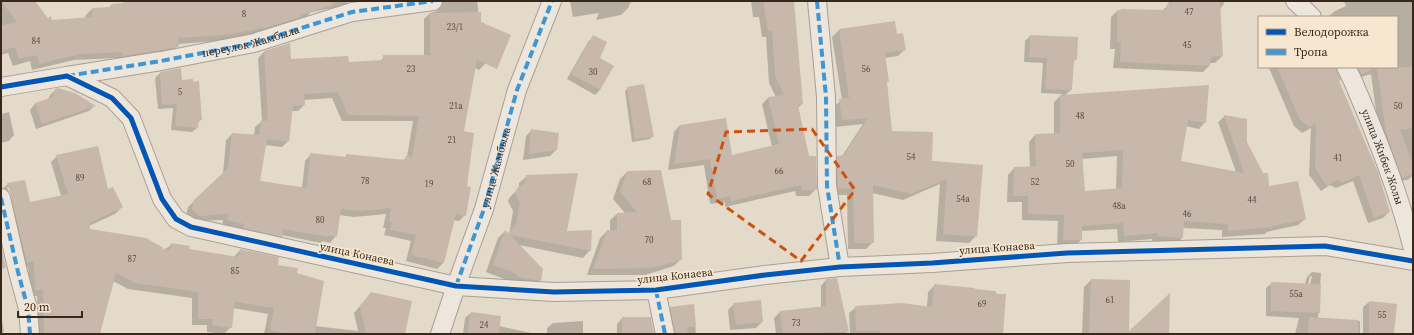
<svg xmlns="http://www.w3.org/2000/svg" width="1414" height="335" font-family="'Source Serif 4',serif">
  <style>
    .shadow { fill: #0003; fill-rule: evenodd }
    .building { fill: #c8b8ab; fill-rule: evenodd }
    .lines { fill: none; stroke-linecap: round; stroke-linejoin: round }
    .street-casing { stroke: #a99f94; stroke-width: 20 }
    .street { stroke: #ece6dd; stroke-width: 18 }
    .quiet { stroke: #3e96d4; stroke-width: 4; stroke-dasharray: 8 4; stroke-linecap: butt }
    .cycleway-casing { stroke: #f7e7d0; stroke-width: 8 }
    .cycleway { stroke: #0057b8; stroke-width: 5 }
    .marked { fill: none; stroke: #ce520e; stroke-width: 3; stroke-dasharray: 8 5; stroke-linejoin: round }
    .labels { text-anchor: middle; dominant-baseline: central; stroke-width: 3.5; stroke-linejoin: round; paint-order: stroke }
    .number-label { font-size: 9px; fill: #5c4b40 }
    .street-label { font-size: 11px; fill: #38271c; stroke: #f7e7d0 }
  </style>
  <rect width="100%" height="100%" fill="#e4daca"/>
  <g class="shadow">
    <path d="M1 1H34L47 19 51 21 86 19 85 16 92 9 108 8 112 5H122L125 1H349L344 6 311 12 305 18 256 35 218 41 178 44V46L171 53 116 63V58L74 60 32 70 30 61 13 66 8 53 1 55V28L4 27 1 25Z"/>
    <path d="M435 1H477L485 64 479 70 475 68 463 132 466 187 465 215 459 221 453 220 443 263 437 269 406 261 411 241 384 235 386 228H383L386 214 354 217 339 215 336 236 330 243 323 241 321 243 281 235 275 242 222 226 223 220 193 221 186 216 188 207 223 174 226 140 232 134 254 135 255 127 262 121 258 58 264 52 290 60 348 63 379 62 385 56H424V19L430 13 437 11 438 7ZM332 98 342 121H413L407 157 402 161 347 155 344 158 311 154 305 161 302 188 259 181 265 145 282 147 288 141 291 111H298L304 105 303 100Z"/>
    <path d="M570 1H632L629 5V7L621 15 596 20 599 13 573 17Z"/>
    <path d="M751 1H793L802 104 797 109 816 189 809 196H796L795 191 725 207V202L710 204 704 165 668 170 674 132 680 125 731 156 772 147 762 104 768 98 776 97 769 83 766 37H762L759 17H753Z"/>
    <path d="M1168 1H1223L1224 4 1219 10 1222 56 1215 63H1210V65L1203 72 1113 68 1115 49H1110L1111 17 1118 10 1162 11 1169 4Z"/>
    <path d="M1344 1H1413V175L1409 179 1396 183 1380 140 1371 74 1355 79 1348 67H1397V17H1328L1335 11 1346 6Z"/>
    <path d="M894 22 896 35 905 49 898 56 884 58 891 132 931 161 982 166 976 236 969 243 936 241 940 184 903 200 872 193 873 242 866 249H848L847 195H832L831 163 838 157 842 156 863 124 836 127 833 107 842 100 832 37 839 30Z"/>
    <path d="M1030 36 1076 59 1072 63 1071 90 1065 95 1205 122 1199 129 1186 126 1180 162 1236 172 1218 122 1225 116 1246 142 1269 188 1305 219 1298 225 1267 232 1265 234 1222 237V230L1183 228 1182 238 1176 244 1152 242V239L1118 242 1117 229 1081 231V240L1075 246H1057L1058 221 1022 220V202H1007L1008 175 1014 168H1030L1029 142 1035 135 1054 134V102L1062 94 1041 93 1043 63 1024 62 1025 41ZM1117 156 1116 189 1084 192 1082 159Z"/>
    <path d="M593 37 600 90 595 95 567 79 588 42Z"/>
    <path d="M1270 67H1335L1338 82 1389 212 1383 218 1368 223 1353 181 1336 188 1330 185 1321 191 1309 175 1311 128 1302 133 1294 126 1269 68Z"/>
    <path d="M160 73 181 81 198 82 201 120 197 123V128L192 132 171 130 173 108 158 109 155 78Z"/>
    <path d="M628 88 653 136 650 139 632 142 625 91Z"/>
    <path d="M56 90 94 106 89 111 36 129 30 110 35 104 48 100 50 95Z"/>
    <path d="M9 112 14 135 9 141 1 143V114Z"/>
    <path d="M532 130 556 150 550 156 523 160 526 136Z"/>
    <path d="M57 156 107 191 122 207 115 214 89 226V230L163 251 172 244 188 250 233 258 240 250 296 274 315 326 358 331 354 313 371 293 404 334H264L268 314 233 308 231 327 224 334 207 332V325H192V298L128 289 113 281 99 334H38L37 296H29L28 267 20 269 1 190 8 184 29 203 61 196 51 162ZM7 187H10L14 200 12 201Z"/>
    <path d="M627 172 670 221 681 259 674 266 645 275H587L600 238 607 231H610V220L617 214 625 213 613 199 620 179Z"/>
    <path d="M527 176 565 232 590 250 583 258 519 245 540 280 533 288 511 284 507 280 486 272 498 238 505 231 509 235 513 211 508 201 510 197 519 188V183Z"/>
    <path d="M1312 272 1321 273 1318 319 1360 321V334H1295L1299 318 1266 316V288L1272 283 1305 284 1307 277ZM1310 276H1312L1309 288H1307Z"/>
    <path d="M826 280 848 331 845 334H776L774 318 780 312 821 307V286Z"/>
    <path d="M1091 280 1129 281 1128 334H1168H1082L1084 287Z"/>
    <path d="M935 285 1002 334H850L849 313 856 307H927L928 292Z"/>
    <path d="M1369 302 1392 334H1363V307Z"/>
    <path d="M734 304 762 322 756 328 730 330 728 310Z"/>
    <path d="M693 305 696 334H669L665 313 671 308Z"/>
    <path d="M471 313 499 326 531 333V334H463L465 318Z"/>
    <path d="M1 315 4 331 1 334Z"/>
    <path d="M622 318 653 334H617V324Z"/>
    <path d="M583 321V334H547V328L553 323Z"/>
  </g>
  <g class="building">
    <path d="M1 1H35L48 18 51 16 52 20 92 17V8L112 7 111 4 125 3V1H332L333 5 301 15V17L262 29V28L225 35 178 38 179 47 123 56 122 52 81 54 39 64 37 55 19 59 15 47 1 51V26L17 22Z"/>
    <path d="M763 1H794L803 104 798 105 809 156H816L817 190H802L801 185 731 201V196L717 199 710 159 674 164 680 125 726 118 732 155 779 144 768 97 784 95 775 76 772 31H768Z"/>
    <path d="M1176 1H1220L1223 56 1211 57 1210 66 1120 62 1121 42H1117V10H1121V9L1166 10 1167 4Z"/>
    <path d="M481 12V22L511 35 497 69 477 60 464 131 474 133 467 186 471 187 466 216 456 214 444 263 411 255 416 235 390 230 392 222H389L391 208 361 211 341 209 337 237 330 236 328 237 283 229 282 237 243 228 244 224 227 220 228 214 199 216 192 209 194 200 228 168 232 133 259 135 261 120 268 121 264 51 290 43 291 59 348 56 349 62 383 60V55H430V13ZM338 92 348 115 419 116 412 157 406 156 405 160 346 154V157L310 153 307 188 260 181 267 139 289 142 293 106 305 105 304 94Z"/>
    <path d="M895 21 897 34 903 33 906 50 885 53 889 82H887L892 131 933 132 932 161 983 165 977 237 943 234 947 179 911 194 873 185 874 243H854L853 188 838 189 837 156 844 155 868 118 842 120 839 99 849 98 839 29Z"/>
    <path d="M593 35 607 42 600 58 614 66 600 90 571 74Z"/>
    <path d="M1030 35 1078 37 1077 60 1074 59 1072 90 1045 89 1047 58 1029 57Z"/>
    <path d="M1277 67H1336L1341 80 1339 81 1378 172 1390 212 1374 218 1359 175 1342 183 1337 180 1327 186 1315 168 1316 123 1309 127 1300 120Z"/>
    <path d="M1358 67H1371V70L1361 74Z"/>
    <path d="M1377 67H1413V128L1400 130 1413 164V174L1402 178 1386 133Z"/>
    <path d="M181 68 182 80 193 79V82L199 81 202 120H199L198 128 175 126 177 104 162 105 160 72Z"/>
    <path d="M644 84 654 137 635 139 627 87Z"/>
    <path d="M1209 85 1206 123 1188 120 1181 161 1244 173 1224 115 1247 119V142L1263 173H1268L1269 186 1298 181 1306 219 1272 226 1273 227 1228 231V224L1184 221 1183 238 1158 236V233L1124 236 1123 223 1082 226V240H1063L1064 215 1028 214V196H1013L1014 167 1036 166 1035 134 1060 133V95ZM1123 150 1122 188 1085 191 1082 153Z"/>
    <path d="M58 88 75 93 96 106 42 124 35 103 53 97 55 89Z"/>
    <path d="M531 129 559 133 557 150 529 154Z"/>
    <path d="M98 146 108 189 113 187 123 207 90 223V229L146 238 162 247 164 251V248L170 251 171 243 190 246 189 249 238 257 239 254 242 255 239 252 240 249 279 257 278 265 298 268 297 273 324 281 315 334H289L270 330 274 308 235 302 232 328 212 325 213 319H198V292L135 283 116 273 100 334H44L43 290H35L34 261 27 263 11 196 7 183 25 180 30 202 68 194 56 155Z"/>
    <path d="M661 170 671 220H681L682 260 652 268 593 269 607 230H617V213L637 212 620 192 627 171Z"/>
    <path d="M578 173 567 231 592 230 591 251 510 235 543 269 541 281 518 277 515 273 493 265 505 230 508 233 516 225 520 203 515 194 517 188 525 183 526 175Z"/>
    <path d="M1 245 6 268 1 269Z"/>
    <path d="M837 278 849 332H825V334H783L780 311 826 306V279Z"/>
    <path d="M1091 279 1130 280 1129 331 1170 293 1169 334H1089Z"/>
    <path d="M1271 282 1321 284 1320 313 1271 311Z"/>
    <path d="M934 284 975 288V289L995 291 997 294H1006L1003 334H880V331H856L855 306 902 303 932 307Z"/>
    <path d="M371 292 412 301 405 334H366L360 306Z"/>
    <path d="M761 300 763 322 736 325 733 303Z"/>
    <path d="M1369 301 1397 304 1394 334H1369Z"/>
    <path d="M694 304 696 327H687L688 334H675L670 307Z"/>
    <path d="M471 312 501 316 499 334H467Z"/>
    <path d="M622 317H651L654 334H622Z"/>
    <path d="M1309 317 1358 320V334H1308Z"/>
  </g>
  <g class="lines">
    <defs>
      <g id="street">
        <path d="M817 1 826 97 827 186 840 267"/>
        <path d="M1295 1 1312 17"/>
        <path id="s1" d="M1346 67 1352 79C1376 135 1398 190 1413 249"/>
        <path id="s2" d="M67 76 161 61 254 43 352 12 433 1"/>
        <path d="M1 87 67 76 112 98 131 118 162 199 176 219 191 227 456 286 554 292 656 290 765 275 840 267 932 263 1067 253 1325 246 1413 261"/>
        <path d="M1 198 18 272 28 309 30 334"/>
        <path d="M656 290 665 334"/>
        <path d="M440 334 456 286 484 209 517 90 552 1"/>
      </g>
    </defs>
    <use href="#street" class="street-casing"/>
    <use href="#street" class="street"/>
    <g class="quiet">
      <path d="M817 1 826 97 827 186 840 267"/>
      <path d="M67 76 161 61 254 43 352 12 433 1"/>
      <path d="M1 198 18 272 28 309 30 334"/>
      <path id="s3" d="M456 286 484 209 517 90 552 1"/>
      <path d="M656 290 665 334"/>
    </g>
    <defs>
      <path id="cycleway" d="M1 87 67 76 112 98 131 118 162 199 176 219 191 227 456 286 554 292 656 290 765 275 840 267 932 263 1067 253 1325 246 1413 261"/>
    </defs>
    <use href="#cycleway" class="cycleway-casing"/>
    <use href="#cycleway" class="cycleway"/>
  </g>
  <path class="marked" d="M812 129 855 190 801 261 708 194 726 132Z"/>
  <g class="labels">
    <g class="number-label">
      <text x="1189" y="12">47</text>
      <text x="244" y="14">8</text>
      <text x="455" y="27">23/1</text>
      <text x="36" y="41">84</text>
      <text x="1187" y="45">45</text>
      <text x="411" y="69">23</text>
      <text x="866" y="69">56</text>
      <text x="593" y="72">30</text>
      <text x="180" y="92">5</text>
      <text x="456" y="106">21а</text>
      <text x="1398" y="106">50</text>
      <text x="1080" y="116">48</text>
      <text x="452" y="140">21</text>
      <text x="911" y="157">54</text>
      <text x="1338" y="158">41</text>
      <text x="1070" y="164">50</text>
      <text x="779" y="171">66</text>
      <text x="80" y="178">89</text>
      <text x="365" y="181">78</text>
      <text x="647" y="182">68</text>
      <text x="1035" y="182">52</text>
      <text x="429" y="184">19</text>
      <text x="963" y="199">54а</text>
      <text x="1252" y="200">44</text>
      <text x="1119" y="206">48а</text>
      <text x="1187" y="214">46</text>
      <text x="320" y="220">80</text>
      <text x="649" y="240">70</text>
      <text x="132" y="259">87</text>
      <text x="235" y="271">85</text>
      <text x="1296" y="294">55а</text>
      <text x="1110" y="300">61</text>
      <text x="982" y="304">69</text>
      <text x="1382" y="315">55</text>
      <text x="796" y="323">73</text>
      <text x="484" y="325">24</text>
    </g>
    <g class="street-label">
      <text stroke="none"><textPath href="#s2" startOffset="187">переулок Жамбыла</textPath></text>
      <text stroke="none"><textPath href="#s1" startOffset="97">улица Жибек Жолы</textPath></text>
      <text stroke="none"><textPath href="#s3" startOffset="125">улица Жамбыла</textPath></text>
      <text transform="translate(997 248) rotate(-4)">улица Конаева</text>
      <text transform="translate(357 254) rotate(12)">улица Конаева</text>
      <text transform="translate(675 276) rotate(-6)">улица Конаева</text>
    </g>
  </g>
  <rect width="1414" height="335" fill="none" stroke="#38271c" stroke-width="4"/>
  <rect x="1258" y="16" width="140" height="52" fill="#f7e7d0" stroke="#ab9a88"/>
  <rect x="1266" y="29" width="20" height="6" fill="#0057b8" stroke="#ab9a88"/>
  <text x="1294" y="36" font-size="12" fill="#38271c">Велодорожка</text>
  <rect x="1266" y="49" width="20" height="6" fill="#3e96d4" stroke="#ab9a88"/>
  <text x="1294" y="56" font-size="12" fill="#38271c">Тропа</text>
  <path d="M18 311v6h64v-6" fill="none" stroke="#38271c" stroke-width="2"/>
  <text x="24" y="311" font-size="12" fill="#38271c" stroke="#f7e7d0" stroke-width="3" paint-order="stroke">20 m</text>
</svg>
